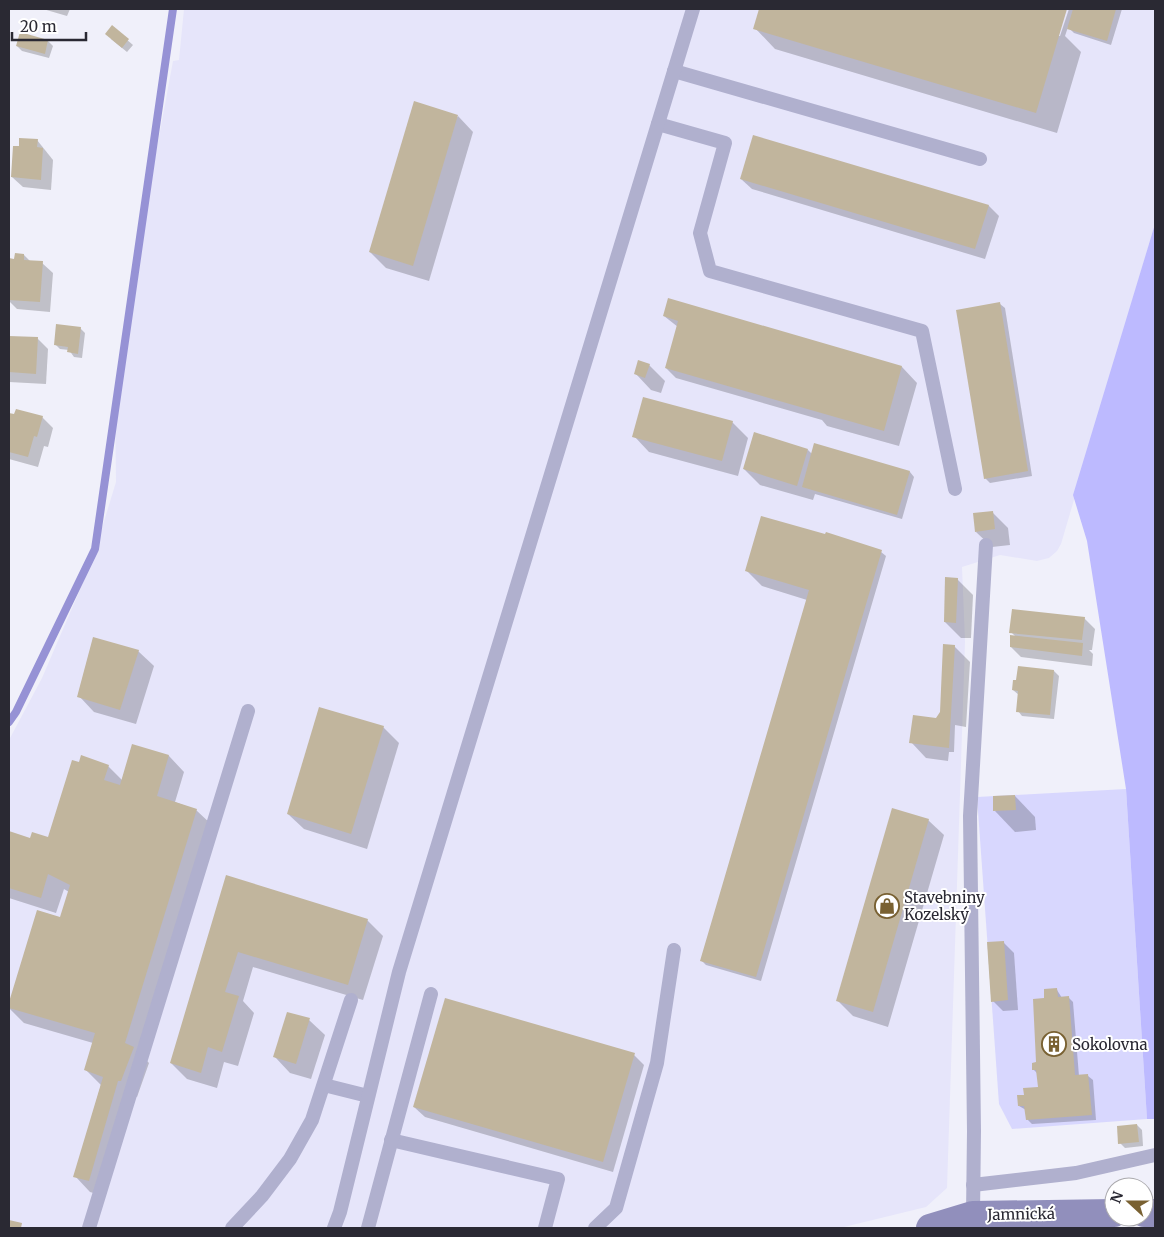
<svg xmlns="http://www.w3.org/2000/svg" width="1164" height="1237" font-family="Merriweather,serif">
  <style>
    .built { fill: #e6e5fa }
    .green { fill: #d8d7fe }
    .forest { fill: #bdbaff }
    .shadow { fill: #0003 }
    .lines { fill: none; stroke-linecap: round; stroke-linejoin: round }
    .stream { stroke: #9692d5; stroke-width: 8 }
    .building { fill: #c1b59d }
    .lane { stroke: #b0b0ce; stroke-width: 14 }
    .secondary { stroke: #918fbc; stroke-width: 28 }
    .labels { text-anchor: middle; dominant-baseline: central; stroke-width: 4; stroke-linejoin: round; paint-order: stroke }
    .poi-label { font-size: 15px; fill: #2a2933; stroke: #fff; text-anchor: start }
    .street-label { font-size: 15px; fill: #2a2933; stroke: #fff }
  </style>
  <rect width="100%" height="100%" fill="#f0f0fa"/>
  <path class="built" d="M184 9H1155V224L1061 544 1057 551 1049 558 1037 561 1000 555 962 567 965 642 947 1188 926 1207 840 1228H9V740L42 678 91 564 116 482 115 400 125 320 173 61 179 60Z"/>
  <path class="green" d="M1126 789 1147 1119 1012 1129 999 1104 977 797Z"/>
  <path class="forest" d="M1155 224V1119H1147L1126 789 1087 541 1073 495Z"/>
  <g class="shadow">
    <path d="M43 9H70L67 16Z"/>
    <path d="M760 9H1066L1058 36H1060L1069 9H1122L1111 45 1074 33 1068 27 1065 36 1081 52 1057 133 775 49 755 28Z"/>
    <path d="M112 27 133 45 127 52 111 39Z"/>
    <path d="M48 41 53 46 49 58 22 51 17 46Z"/>
    <path d="M458 116 473 132 429 281 386 268 370 252Z"/>
    <path d="M37 140 53 160 51 190 23 187 12 177 20 147Z"/>
    <path d="M741 179 989 206 999 216 985 259 752 189Z"/>
    <path d="M24 255 31 262 42 263 53 273 50 312 17 309 9 301V260H15Z"/>
    <path d="M1000 304 1005 308 1032 476 990 483 985 478Z"/>
    <path d="M664 316 902 367 917 383 899 446 827 426 822 420 676 378 666 368 678 327Z"/>
    <path d="M80 328 85 333 82 358 74 357 69 350 60 349 55 344Z"/>
    <path d="M9 337 37 338 48 349 46 384 9 382Z"/>
    <path d="M649 365 665 381 661 393 651 390 636 374Z"/>
    <path d="M9 414 42 417 53 428 48 447 44 446 38 467 9 459Z"/>
    <path d="M732 422 748 438 738 476 649 452 634 436Z"/>
    <path d="M808 450 812 454 910 472 914 477 902 519 815 494 813 500 760 485 744 469Z"/>
    <path d="M992 512 1008 528 1010 545 992 547 976 532Z"/>
    <path d="M881 552 886 556 761 981 706 965 701 960 807 600 762 586 747 571Z"/>
    <path d="M957 579 973 595 971 638H961L945 622Z"/>
    <path d="M1084 618 1095 629 1092 650H1089L1093 654 1092 666 1021 657 1011 647 1015 636 1011 632Z"/>
    <path d="M954 646 970 662 966 727 955 725 954 752H949L948 761 926 758 911 742 937 719 942 712Z"/>
    <path d="M138 651 154 666 136 724 94 712 79 696Z"/>
    <path d="M1054 671 1059 676 1054 719 1022 716 1018 711 1019 695 1013 690Z"/>
    <path d="M383 727 399 743 367 849 304 829 288 814Z"/>
    <path d="M133 746 169 756 184 772 175 802 196 810 212 825 141 1055 149 1063 137 1097 134 1096 104 1196 90 1192 75 1176 101 1085 86 1070 93 1043 24 1023 9 1008 38 911 61 918 69 892 64 889 56 913 9 898V833L31 840 49 839 80 763 108 766 122 780Z"/>
    <path d="M1015 796 1035 817 1036 830 1015 832 995 811Z"/>
    <path d="M928 820 944 835 888 1027 853 1016 838 1001Z"/>
    <path d="M259 886 367 920 383 936 363 1000 253 967 243 1001 254 1013 238 1066 224 1062 217 1088 187 1079 171 1063Z"/>
    <path d="M1003 942 1014 953 1018 1010 1003 1011 993 1001Z"/>
    <path d="M1057 990 1062 998H1069L1073 1002 1079 1076H1088L1093 1080 1096 1120 1032 1124 1027 1119 1026 1110 1019 1106 1025 1096 1039 1088 1038 1074 1033 1069 1037 1064 1045 999Z"/>
    <path d="M309 1020 325 1035 311 1079 290 1073 275 1057Z"/>
    <path d="M634 1055 644 1065 613 1172 425 1117 414 1107Z"/>
    <path d="M1137 1125 1142 1130 1143 1146 1125 1148 1120 1143Z"/>
  </g>
  <g class="lines">
    <path class="stream" d="M9 722 16 712 95 549 173 9"/>
  </g>
  <g class="building">
    <path d="M759 9H1067L1036 113 753 29Z"/>
    <path d="M1073 9H1116L1107 41 1067 29Z"/>
    <path d="M112 25 129 39 122 48 105 34Z"/>
    <path d="M20 32 48 40 45 54 16 46Z"/>
    <path d="M414 101 458 115 413 266 369 252Z"/>
    <path d="M753 135 989 205 975 249 740 179Z"/>
    <path d="M19 138 38 139 37 147 43 148 41 180 11 177 13 146H19Z"/>
    <path d="M15 253 24 254V260L43 261 40 302 9 300V258L14 259Z"/>
    <path d="M668 298 902 366 884 431 665 368 678 321 663 316Z"/>
    <path d="M1000 302 1028 471 984 479 956 310Z"/>
    <path d="M56 324 81 327 78 354 67 352 68 347 54 345Z"/>
    <path d="M9 336 38 337 36 374 9 372Z"/>
    <path d="M638 360 650 364 645 378 634 374Z"/>
    <path d="M643 397 733 421 722 461 632 437Z"/>
    <path d="M16 409 43 416 37 437 34 436 28 457 9 452V413L14 414Z"/>
    <path d="M754 432 808 449 797 486 743 469Z"/>
    <path d="M814 443 910 471 897 515 802 487Z"/>
    <path d="M993 511 995 529 975 532 973 513Z"/>
    <path d="M761 516 825 534 826 532 882 550 756 977 700 961 809 590 745 571Z"/>
    <path d="M945 577 958 578 956 623 944 622Z"/>
    <path d="M1012 609 1085 617 1082 640 1009 633Z"/>
    <path d="M1010 635 1083 643 1082 656 1010 647Z"/>
    <path d="M93 637 139 650 120 710 77 697Z"/>
    <path d="M943 644 955 645 949 748 909 743 913 715 936 718 940 712Z"/>
    <path d="M1018 666 1054 670 1050 715 1016 712 1018 691 1012 690 1013 680H1016Z"/>
    <path d="M319 707 384 726 351 834 287 814Z"/>
    <path d="M132 744 169 755 157 796 197 809 125 1043 134 1047 121 1081H118L89 1181 73 1177 103 1077 84 1070 95 1033 9 1008V1002L37 910 60 917 70 885 48 874 41 898 9 888V831L30 838 32 832 48 837 72 760 79 762 81 755 109 765 104 780 120 785Z"/>
    <path d="M1015 795 1016 810 993 811V796Z"/>
    <path d="M892 808 929 819 873 1012 836 1001Z"/>
    <path d="M226 875 368 919 348 985 238 952 225 992 239 996 222 1052 208 1047 201 1073 170 1063Z"/>
    <path d="M1004 941 1008 1000 991 1002 987 942Z"/>
    <path d="M1057 988 1058 997 1069 996 1075 1075 1088 1074 1092 1115 1026 1120 1024 1106H1018L1017 1095H1024L1023 1088 1038 1087 1036 1070H1032V1063L1036 1062 1033 999 1044 998V989Z"/>
    <path d="M445 998 635 1053 603 1162 413 1107Z"/>
    <path d="M287 1012 310 1018 296 1064 273 1057Z"/>
    <path d="M1137 1124 1139 1142 1118 1144 1117 1126Z"/>
    <path d="M9 1220 22 1223 21 1228H9Z"/>
  </g>
  <g class="lines">
    <g class="lane">
      <path d="M674 71 980 159"/>
      <path d="M658 124 725 143 700 233 710 271 922 331 955 489"/>
      <path d="M324 1085 368 1096"/>
      <path d="M391 1140 558 1179 545 1228"/>
      <path d="M973 1185 1076 1173 1155 1155"/>
      <path d="M973 1215 974 1131 970 816 986 545"/>
      <path d="M89 1228 248 711"/>
      <path d="M232 1228 262 1196 290 1159 312 1120 351 1000"/>
      <path d="M334 1228 340 1212 399 972 693 9"/>
      <path d="M368 1228 431 994"/>
      <path d="M595 1228 616 1208 657 1063 674 950"/>
    </g>
    <g class="secondary">
      <path d="M1144 1213H1155"/>
      <path d="M930 1228 973 1215 1114 1213"/>
    </g>
  </g>
  <defs>
    <symbol id="shop-ring" viewBox="-11 -11 22 22"><circle r="9.5" fill="#fff" stroke="#796132" stroke-width="1.5"/><path d="M-5-2.5h2.3a2.7 3.5 0 0 1 5.4 0H5L5.5 6h-11ZM-1.5-2.5h3a1.5 2.3 0 0 0-3 0Z" fill="#796132"/></symbol>
    <symbol id="building-ring" viewBox="-11 -11 22 22"><circle r="9.5" fill="#fff" stroke="#796132" stroke-width="1.5"/><path d="M-4-6H4V6H1V3H-1V6H-4ZM-2.5-4.3h1.7v1.8h-1.7ZM.8-4.3h1.7v1.8H.8ZM-2.5-1h1.7V.8h-1.7ZM.8-1h1.7V.8H.8Z" fill="#796132"/></symbol>
  </defs>
  <g fill-rule="evenodd">
    <use href="#shop-ring" x="873" y="892" width="28" height="28"/>
    <use href="#building-ring" x="1040" y="1030" width="28" height="28"/>
  </g>
  <g class="labels">
    <g class="poi-label">
      <text x="904" y="897">Stavebniny<tspan x="904" dy="17">Kozelský</tspan></text>
      <text x="1072" y="1044">Sokolovna</text>
    </g>
    <g class="street-label">
      <text transform="translate(1021 1214) rotate(-1)">Jamnická</text>
    </g>
  </g>
  <rect width="1164" height="1237" fill="none" stroke="#2a2933" stroke-width="20"/>
  <g transform="translate(1129 1202) rotate(291)"><circle r="24" fill="#ffffff" stroke="#aaa9ad"/>
  <path d="M0-4L9 19L0 12L-9 19Z" fill="#796132"/>
  <text y="-8" font-size="14" font-weight="bold" text-anchor="middle" fill="#2a2933">N</text>
  </g>
  <path d="M12 32v8h74v-8" fill="none" stroke="#2a2933" stroke-width="2.5"/>
  <text x="20" y="32" font-size="15" fill="#2a2933" stroke="#ffffff" stroke-width="4" paint-order="stroke">20 m</text>
</svg>
